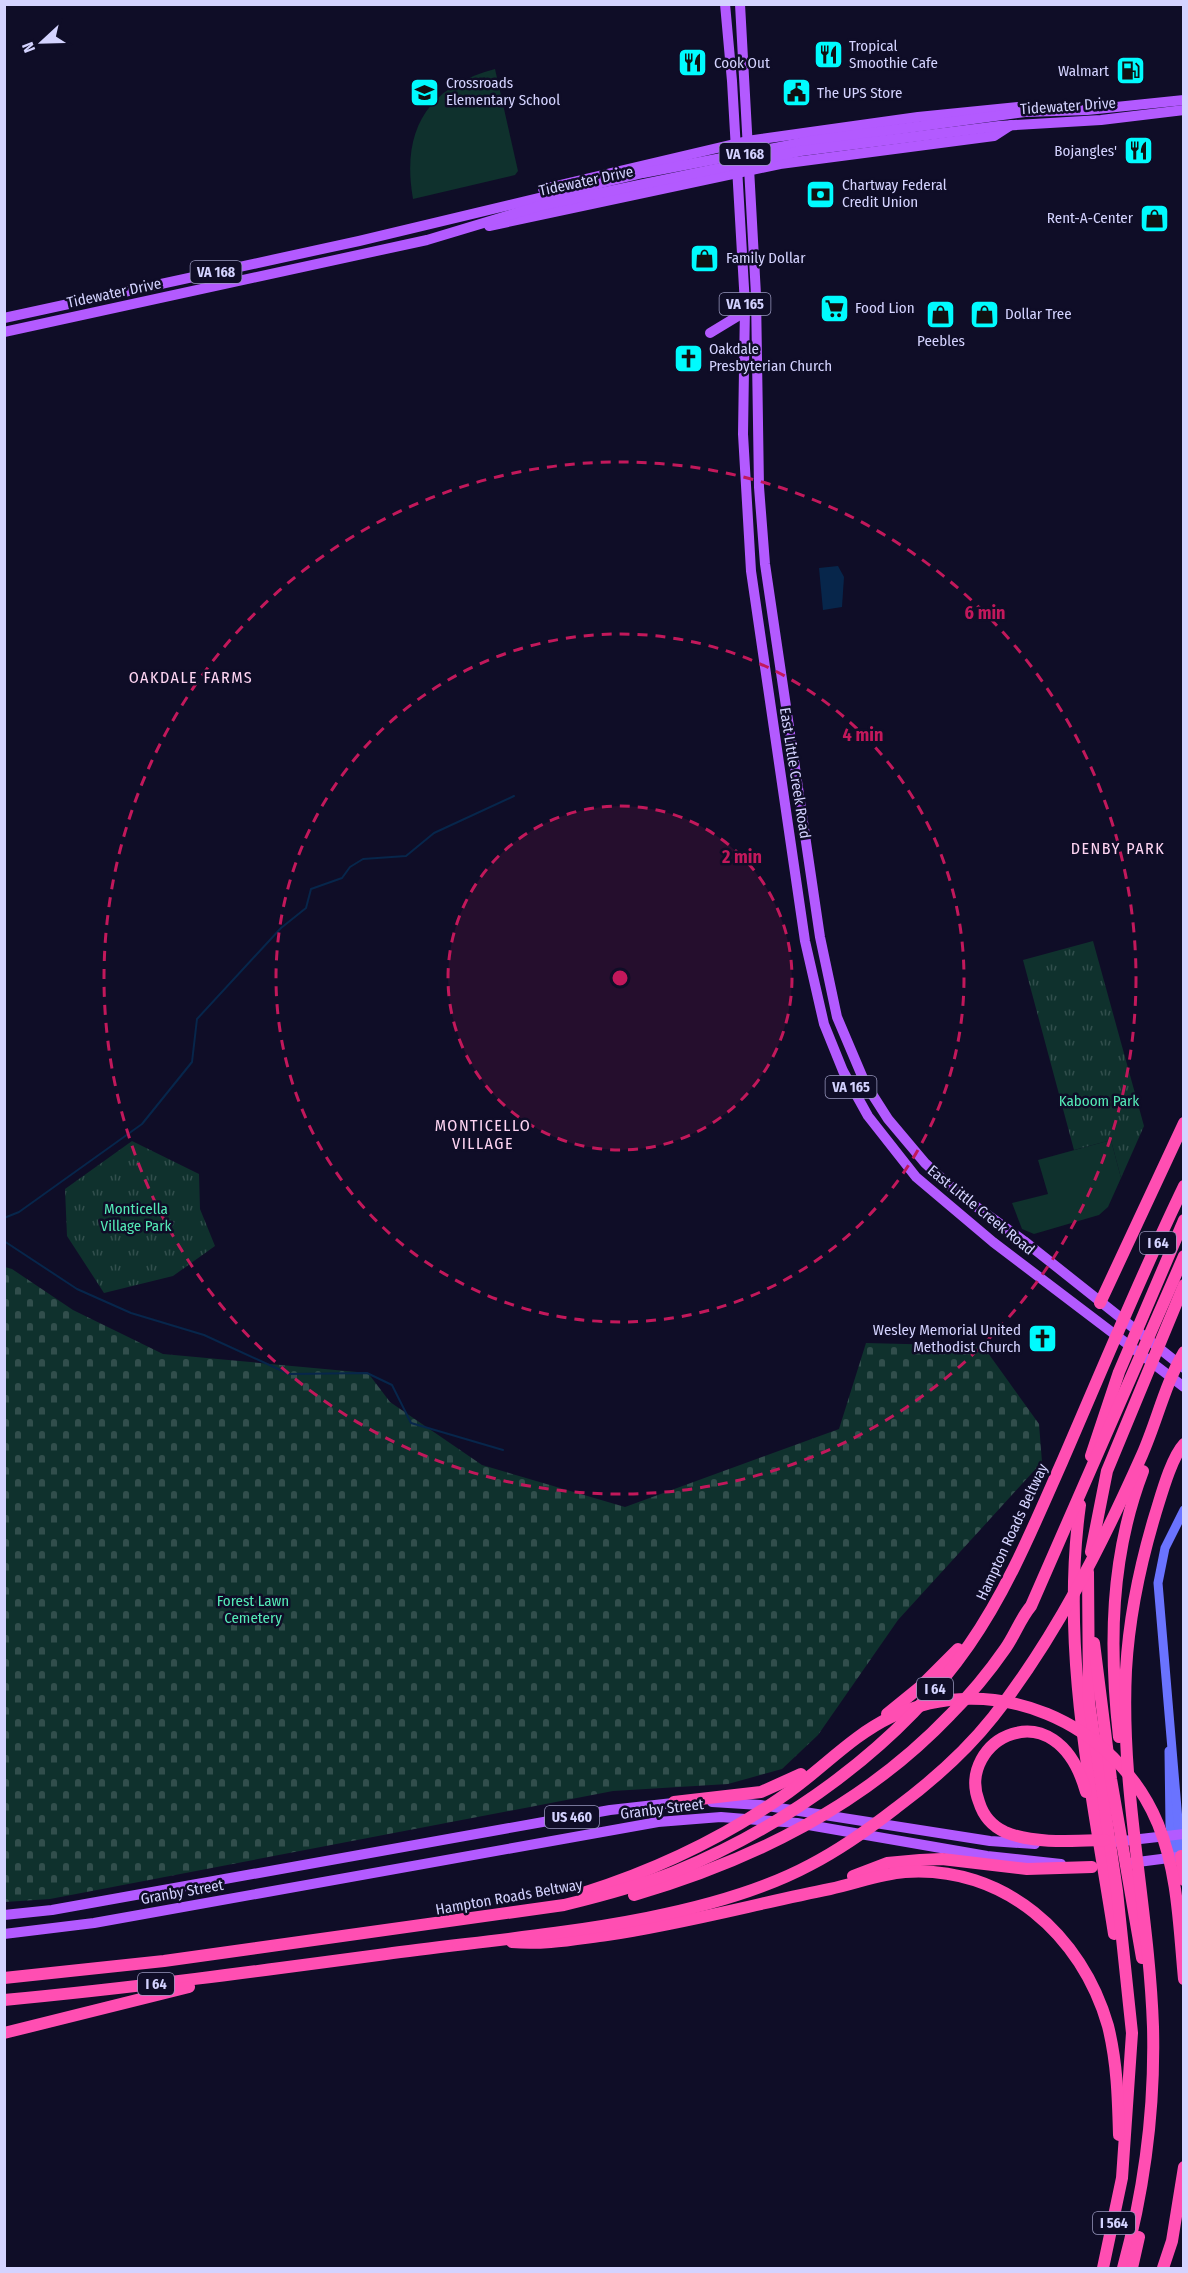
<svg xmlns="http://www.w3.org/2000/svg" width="1188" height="2273" font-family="'Fira Sans Condensed',sans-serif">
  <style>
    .grass { fill: #0f312d }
    .cemetery { fill: url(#cemetery-stones) }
    .park { fill: url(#park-tufts) }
    .water { fill: #07264b }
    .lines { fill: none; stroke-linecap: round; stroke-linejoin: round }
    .stream { stroke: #07264b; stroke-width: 2 }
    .secondary { stroke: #6a73ff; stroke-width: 9 }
    .primary { stroke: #b35aff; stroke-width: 10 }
    .motorway { stroke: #ff4eb2; stroke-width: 12 }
    .ring { fill: none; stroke: #c2185b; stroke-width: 3; stroke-dasharray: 10 8 }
    .labels { text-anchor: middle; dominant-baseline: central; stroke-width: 5; stroke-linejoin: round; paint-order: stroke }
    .shield { fill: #0f0d27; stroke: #9998be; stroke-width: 1.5 }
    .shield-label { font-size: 14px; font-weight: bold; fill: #d4d3ff }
    .poi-label { font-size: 15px; fill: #d4d3ff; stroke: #0f0d27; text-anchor: start }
    .street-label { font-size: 15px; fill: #d4d3ff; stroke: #0f0d27 }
    .park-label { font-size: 15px; fill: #54eab7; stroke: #0f0d27 }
    .neighbourhood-label { font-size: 16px; letter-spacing: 1.5px; fill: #ffd5f3; stroke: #0f0d27 }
    .centre { fill: #c2185b; stroke: #0f0d27; stroke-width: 3 }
    .ring-label { font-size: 18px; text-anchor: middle; font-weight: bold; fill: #c2185b; stroke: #0f0d27; stroke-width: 5; stroke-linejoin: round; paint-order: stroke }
  </style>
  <defs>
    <pattern id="cemetery-stones" width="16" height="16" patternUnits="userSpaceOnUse" patternTransform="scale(1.5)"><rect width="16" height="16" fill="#0f312d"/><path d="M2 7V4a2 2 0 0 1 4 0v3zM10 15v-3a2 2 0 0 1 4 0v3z" fill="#314e4c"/></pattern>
    <pattern id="park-tufts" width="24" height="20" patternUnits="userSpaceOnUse" patternTransform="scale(1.5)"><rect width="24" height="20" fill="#0f312d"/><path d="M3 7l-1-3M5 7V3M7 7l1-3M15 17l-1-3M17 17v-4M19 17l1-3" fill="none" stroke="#314e4c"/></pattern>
  </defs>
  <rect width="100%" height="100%" fill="#0f0d27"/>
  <g class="grass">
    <path d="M495 69 518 171 515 175 413 199C401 130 427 87 495 69Z"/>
    <path d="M1111 1140 1121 1178 1108 1207 1099 1215 1034 1234 1022 1229 1012 1203 1048 1194 1038 1160Z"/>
  </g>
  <path class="cemetery" d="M5 1267 12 1269 73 1310 163 1354 368 1373 390 1402 482 1465 625 1507 839 1429 866 1343 983 1346 1039 1424 1042 1462 898 1620 818 1735 782 1769 728 1784 613 1791 50 1899 5 1902Z"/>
  <g class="park">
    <path d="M1093 941 1144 1126 1121 1178 1111 1140 1074 1150 1023 960Z"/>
    <path d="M132 1141 199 1174 200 1209 215 1246 173 1276 104 1293 67 1236 65 1189Z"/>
  </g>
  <path class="water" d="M838 566 844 577 842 607 823 610 819 568Z"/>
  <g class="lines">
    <g class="stream">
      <path d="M4 1218 19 1212 142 1124 192 1062 197 1019 281 928 306 908 311 889 342 878 350 867 363 859 406 856 434 833 514 796"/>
      <path d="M4 1241 77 1289 131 1313 204 1335 289 1374 367 1373 392 1385 411 1423 503 1450"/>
    </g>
    <g class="secondary">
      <path d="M1169 1751 1170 1825 1175 1857"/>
      <path d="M1181 1856 1158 1583 1165 1548 1184 1510"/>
    </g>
    <g class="primary">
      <path d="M725 4 732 81 745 305 743 434 751 571 805 941 824 1024 843 1071 868 1116 916 1177 993 1242 1184 1387"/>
      <path d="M740 4 756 295 759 487 765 564 820 937 837 1017 865 1083 888 1119 925 1163 960 1195 1024 1241 1184 1368"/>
      <path d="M543 189 747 141 918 117 1018 107"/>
      <path d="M489 226 780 164 994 136 1011 125"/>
      <path d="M4 318 359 241 643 173 811 141 1025 112 1087 110 1184 100"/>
      <path d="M4 332 427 240 543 205 801 151 999 126 1101 120 1184 110"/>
      <path d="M710 333 738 316 745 306"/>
      <path d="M712 1802 760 1805 990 1841 1035 1844"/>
      <path d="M1114 1842 1184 1834"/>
      <path d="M1130 1863 1177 1857"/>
      <path d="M4 1915 52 1910 610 1810 682 1802"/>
      <path d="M4 1934 94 1923 658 1822 721 1817 797 1823 987 1856 1061 1864"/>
    </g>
    <g class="motorway">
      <path d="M1100 1303 1184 1123"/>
      <path d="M1091 1456 1119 1372 1184 1220"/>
      <path d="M1080 1505C1060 1650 1092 1792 1114 1934"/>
      <path d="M1091 1552 1107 1471 1184 1285"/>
      <path d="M1088 1572 1089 1702 1117 1891 1132 2033 1122 2178 1103 2268"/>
      <path d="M1094 1643 1111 1779 1142 1958"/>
      <path d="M887 1714 919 1688 958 1649"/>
      <path d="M1119 1737C1109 1646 1110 1557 1143 1471"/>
      <path d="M1086 1792C1056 1685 955 1741 979 1802 983 1815 992 1826 1005 1832 1033 1844 1074 1841 1105 1840"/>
      <path d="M674 1802 761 1792 801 1774"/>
      <path d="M1181 1856 1184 1880"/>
      <path d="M853 1876 887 1863 920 1860 942 1859 1027 1869 1092 1867"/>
      <path d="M583 1893C656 1870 727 1836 789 1792 823 1768 853 1735 891 1717 993 1668 1116 1722 1158 1824 1178 1873 1179 1927 1184 1979"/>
      <path d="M634 1895C753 1860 863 1806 950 1715 970 1695 989 1672 1005 1649 1015 1635 1020 1619 1031 1606L1184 1256"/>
      <path d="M512 1942C545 1945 575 1939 607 1935 682 1924 755 1904 830 1889 855 1884 879 1874 905 1872 1004 1865 1082 1935 1108 2026 1117 2062 1118 2098 1119 2135"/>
      <path d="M4 1978 164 1961 564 1905C601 1896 639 1886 674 1872 787 1826 899 1746 969 1645 1008 1589 1034 1525 1062 1462 1102 1370 1140 1277 1184 1186"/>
      <path d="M4 2000C132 1988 259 1971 386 1954 515 1936 696 1926 810 1865 841 1849 869 1829 896 1808 931 1782 966 1751 993 1717 1055 1638 1101 1547 1142 1455 1157 1421 1165 1384 1184 1352"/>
      <path d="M4 2033 189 1987"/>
      <path d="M1123 2268C1144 2191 1155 2107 1153 2027 1149 1908 1120 1790 1126 1670 1129 1618 1140 1565 1155 1515 1161 1496 1171 1458 1184 1444"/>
      <path d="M1132 2268 1139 2237"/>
      <path d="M1163 2268 1172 2241 1184 2167"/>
    </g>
  </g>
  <circle cx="620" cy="978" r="172" fill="#c2185b" fill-opacity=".12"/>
  <g class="ring">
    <circle cx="620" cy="978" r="172"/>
    <circle cx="620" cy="978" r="344"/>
    <circle cx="620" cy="978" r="516"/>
  </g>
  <defs>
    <symbol id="restaurant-square" viewBox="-11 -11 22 22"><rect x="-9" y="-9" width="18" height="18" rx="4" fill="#00fbfe" stroke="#0f0d27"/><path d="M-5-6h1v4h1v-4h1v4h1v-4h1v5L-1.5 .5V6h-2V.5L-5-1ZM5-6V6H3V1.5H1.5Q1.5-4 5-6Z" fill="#111"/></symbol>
    <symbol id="fuel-square" viewBox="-11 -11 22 22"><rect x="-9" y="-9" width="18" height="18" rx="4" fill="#00fbfe" stroke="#0f0d27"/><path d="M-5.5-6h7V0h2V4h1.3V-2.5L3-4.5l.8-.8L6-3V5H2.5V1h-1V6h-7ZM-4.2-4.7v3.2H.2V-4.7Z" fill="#111"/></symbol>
    <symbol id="school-square" viewBox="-11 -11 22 22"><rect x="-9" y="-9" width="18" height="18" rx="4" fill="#00fbfe" stroke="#0f0d27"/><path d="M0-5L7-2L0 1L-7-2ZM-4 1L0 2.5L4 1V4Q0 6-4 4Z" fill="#111"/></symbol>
    <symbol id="civic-square" viewBox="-11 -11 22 22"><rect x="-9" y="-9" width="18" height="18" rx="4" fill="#00fbfe" stroke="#0f0d27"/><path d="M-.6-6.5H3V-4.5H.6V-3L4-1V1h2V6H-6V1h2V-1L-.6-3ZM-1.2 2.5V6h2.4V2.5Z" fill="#111"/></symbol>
    <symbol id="bank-square" viewBox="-11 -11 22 22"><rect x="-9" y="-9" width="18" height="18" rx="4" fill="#00fbfe" stroke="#0f0d27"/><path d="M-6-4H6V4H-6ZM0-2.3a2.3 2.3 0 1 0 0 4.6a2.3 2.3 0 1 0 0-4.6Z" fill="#111"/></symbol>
    <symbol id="shop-square" viewBox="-11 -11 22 22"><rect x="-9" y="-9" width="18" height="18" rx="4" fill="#00fbfe" stroke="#0f0d27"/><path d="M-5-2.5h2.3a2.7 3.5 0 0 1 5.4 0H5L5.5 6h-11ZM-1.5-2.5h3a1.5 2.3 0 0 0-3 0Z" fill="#111"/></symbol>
    <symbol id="supermarket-square" viewBox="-11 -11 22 22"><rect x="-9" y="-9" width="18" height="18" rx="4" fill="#00fbfe" stroke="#0f0d27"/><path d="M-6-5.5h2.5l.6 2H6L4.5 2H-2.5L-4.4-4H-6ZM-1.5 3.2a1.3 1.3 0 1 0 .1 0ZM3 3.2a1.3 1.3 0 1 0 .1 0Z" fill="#111"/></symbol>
    <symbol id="church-square" viewBox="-11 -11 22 22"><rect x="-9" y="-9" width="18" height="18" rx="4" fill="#00fbfe" stroke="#0f0d27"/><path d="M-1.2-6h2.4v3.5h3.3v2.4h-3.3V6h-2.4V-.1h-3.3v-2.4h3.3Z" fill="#111"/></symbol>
  </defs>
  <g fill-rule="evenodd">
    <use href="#restaurant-square" x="812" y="38" width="33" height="33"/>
    <use href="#restaurant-square" x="676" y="46" width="33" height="33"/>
    <use href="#fuel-square" x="1114" y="54" width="33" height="33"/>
    <use href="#school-square" x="408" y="76" width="33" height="33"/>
    <use href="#civic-square" x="780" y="76" width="33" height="33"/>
    <use href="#restaurant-square" x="1122" y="134" width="33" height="33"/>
    <use href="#bank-square" x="804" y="178" width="33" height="33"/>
    <use href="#shop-square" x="1138" y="202" width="33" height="33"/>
    <use href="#shop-square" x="688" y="242" width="33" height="33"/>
    <use href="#supermarket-square" x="818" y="292" width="33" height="33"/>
    <use href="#shop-square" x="924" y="298" width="33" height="33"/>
    <use href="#shop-square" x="968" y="298" width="33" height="33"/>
    <use href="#church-square" x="672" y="342" width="33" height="33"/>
    <use href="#church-square" x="1026" y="1322" width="33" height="33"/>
  </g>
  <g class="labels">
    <g class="shield">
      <rect x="719.5" y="143" width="51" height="22" rx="4.5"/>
      <rect x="190.5" y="261" width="51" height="22" rx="4.5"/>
      <rect x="719.5" y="293" width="51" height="22" rx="4.5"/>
      <rect x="825.5" y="1076" width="51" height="22" rx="4.5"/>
      <rect x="1140" y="1232" width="36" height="22" rx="4.5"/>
      <rect x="917" y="1678" width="36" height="22" rx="4.5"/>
      <rect x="545" y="1806" width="54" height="22" rx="4.5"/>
      <rect x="138" y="1973" width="36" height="22" rx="4.5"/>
      <rect x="1093" y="2212" width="42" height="22" rx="4.5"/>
    </g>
    <g class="shield-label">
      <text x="745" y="154">VA 168</text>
      <text x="216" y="272">VA 168</text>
      <text x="745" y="304">VA 165</text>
      <text x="851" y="1087">VA 165</text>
      <text x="1158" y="1243">I 64</text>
      <text x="935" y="1689">I 64</text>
      <text x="572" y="1817">US 460</text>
      <text x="156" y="1984">I 64</text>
      <text x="1114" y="2223">I 564</text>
    </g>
    <g class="poi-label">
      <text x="849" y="46">Tropical<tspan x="849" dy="17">Smoothie Cafe</tspan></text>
      <text x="714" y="63">Cook Out</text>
      <text x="1109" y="71" text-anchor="end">Walmart</text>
      <text x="446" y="83">Crossroads<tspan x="446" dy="17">Elementary School</tspan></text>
      <text x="817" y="93">The UPS Store</text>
      <text x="1117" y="151" text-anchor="end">Bojangles'</text>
      <text x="842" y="185">Chartway Federal<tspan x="842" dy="17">Credit Union</tspan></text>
      <text x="1133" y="218" text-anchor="end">Rent-A-Center</text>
      <text x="726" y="258">Family Dollar</text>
      <text x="855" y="308">Food Lion</text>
      <text x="1005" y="314">Dollar Tree</text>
      <text x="941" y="341" text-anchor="middle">Peebles</text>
      <text x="709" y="349">Oakdale<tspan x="709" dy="17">Presbyterian Church</tspan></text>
      <text x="1021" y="1330" text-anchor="end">Wesley Memorial United<tspan x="1021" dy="17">Methodist Church</tspan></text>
    </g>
    <g class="street-label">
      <text transform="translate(1068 106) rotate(-4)">Tidewater Drive</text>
      <text transform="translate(586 181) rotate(-12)">Tidewater Drive</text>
      <text transform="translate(114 293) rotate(-12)">Tidewater Drive</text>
      <text transform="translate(795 773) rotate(81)">East Little Creek Road</text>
      <text transform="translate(981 1210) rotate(39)">East Little Creek Road</text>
      <text transform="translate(1012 1532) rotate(-65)">Hampton Roads Beltway</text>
      <text transform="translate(662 1809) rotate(-7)">Granby Street</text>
      <text transform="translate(182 1892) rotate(-10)">Granby Street</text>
      <text transform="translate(509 1897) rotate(-10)">Hampton Roads Beltway</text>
    </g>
    <g class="park-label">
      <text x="1099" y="1101">Kaboom Park</text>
      <text x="136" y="1209">Monticella<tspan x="136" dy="17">Village Park</tspan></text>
      <text x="253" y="1601">Forest Lawn<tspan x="253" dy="17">Cemetery</tspan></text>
    </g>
    <g class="neighbourhood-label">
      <text x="191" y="677">OAKDALE FARMS</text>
      <text x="1118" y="848">DENBY PARK</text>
      <text x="483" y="1125">MONTICELLO<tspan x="483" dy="18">VILLAGE</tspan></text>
    </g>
  </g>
  <circle cx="620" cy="978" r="9" class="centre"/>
  <g class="ring-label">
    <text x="985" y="619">6 min</text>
    <text x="863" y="741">4 min</text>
    <text x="742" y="863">2 min</text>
  </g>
  <rect width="1188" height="2273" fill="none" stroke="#d4d3ff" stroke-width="12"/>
  <g transform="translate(42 42) rotate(248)" stroke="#0f0d27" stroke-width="4.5" paint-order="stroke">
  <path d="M0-4.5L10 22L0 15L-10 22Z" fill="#d4d3ff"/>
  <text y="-9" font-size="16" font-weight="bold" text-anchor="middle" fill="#d4d3ff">N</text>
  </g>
</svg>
